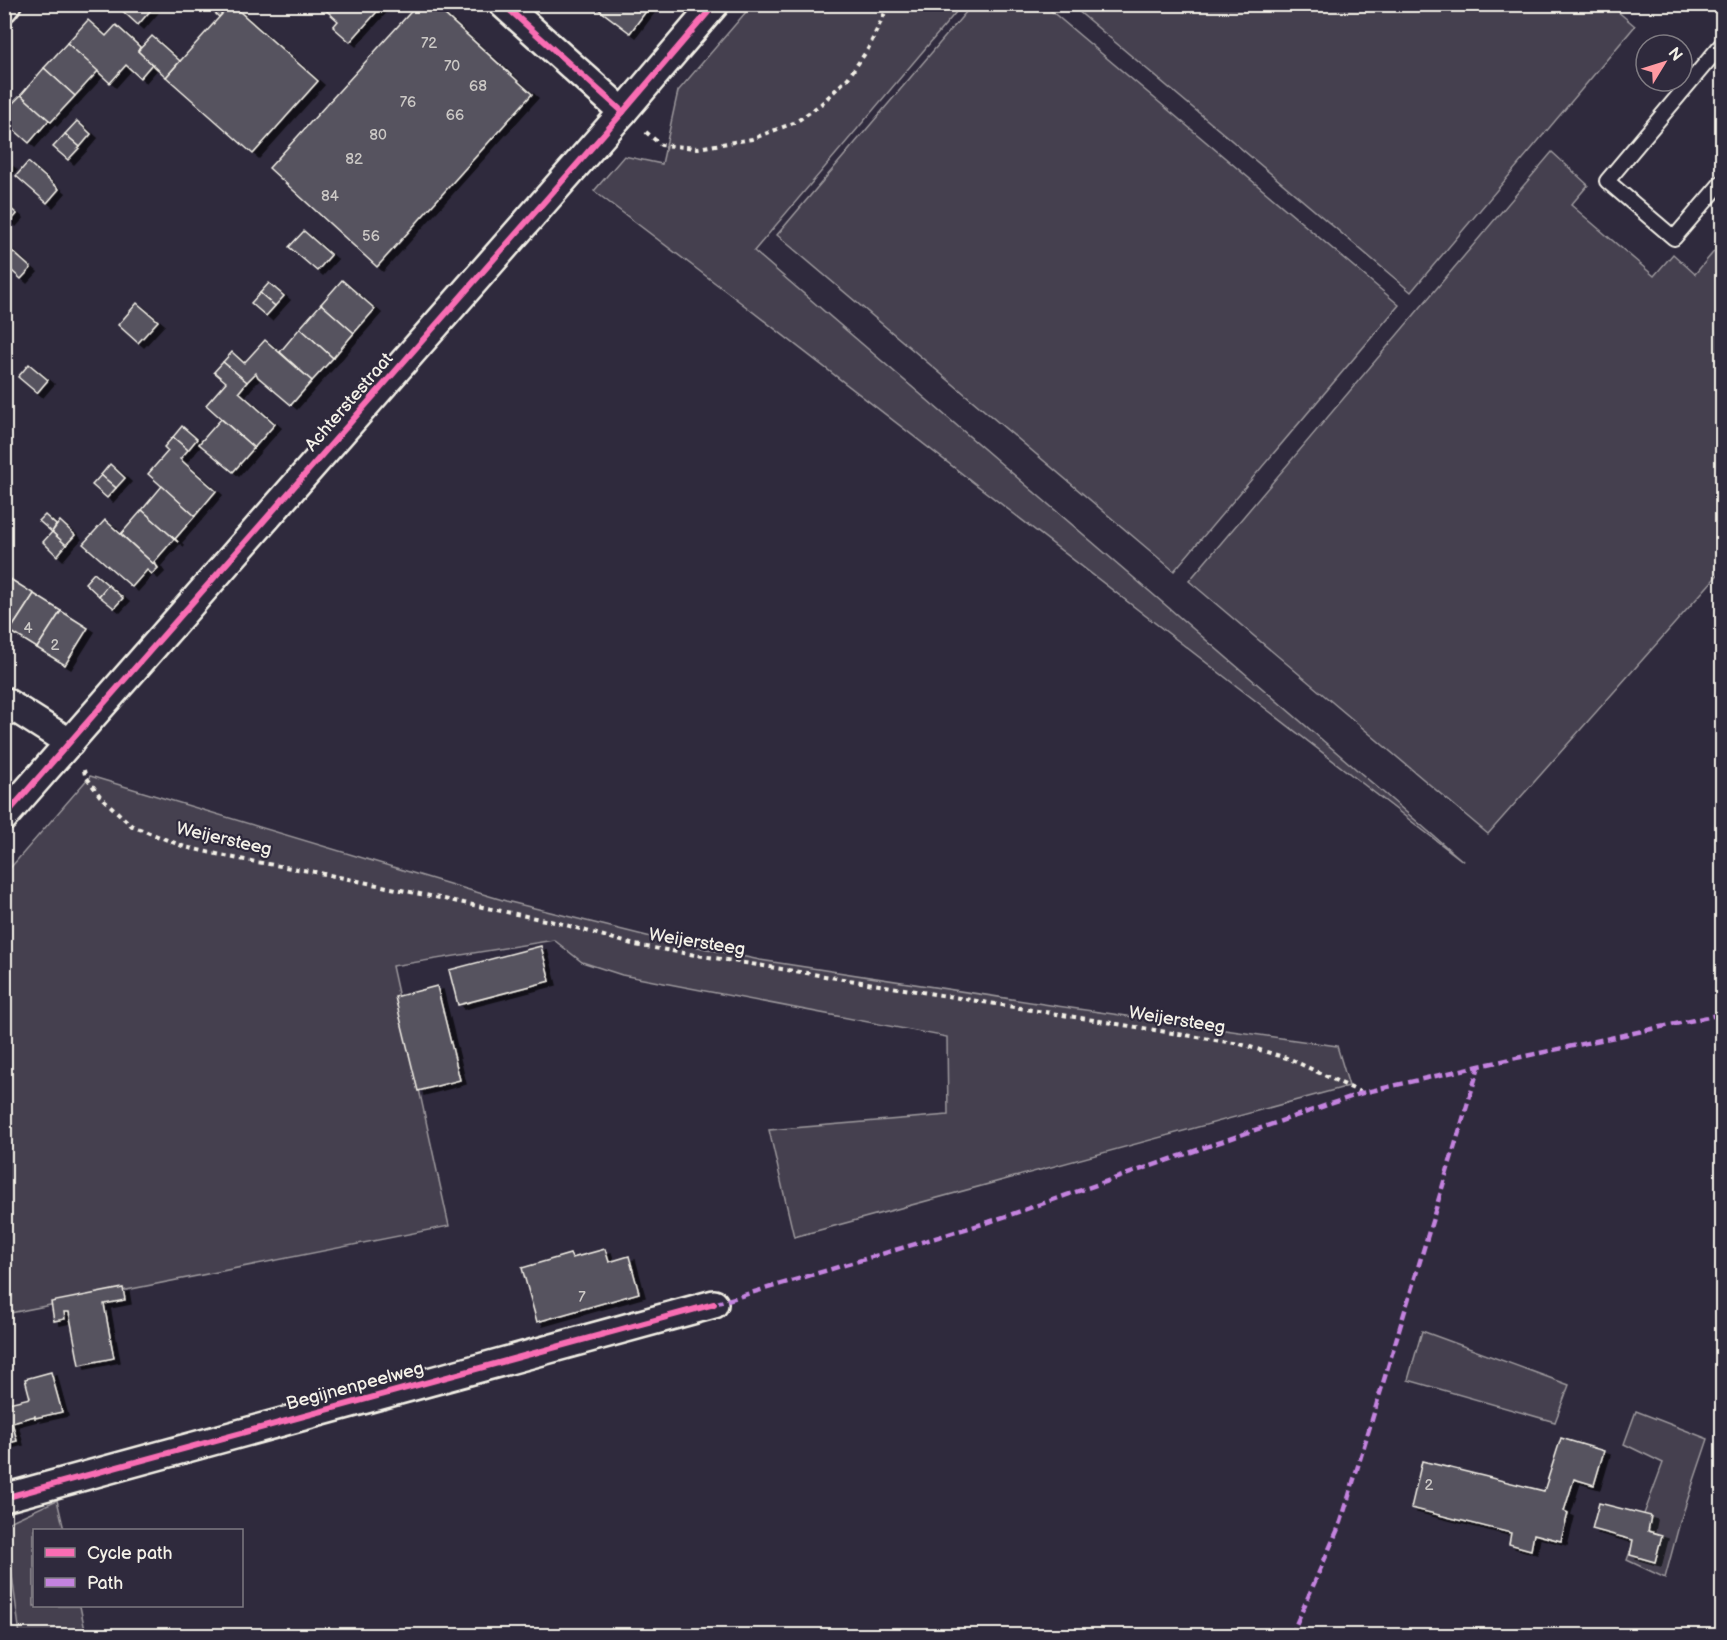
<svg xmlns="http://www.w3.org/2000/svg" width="1727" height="1640" font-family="'Balsamiq Sans',sans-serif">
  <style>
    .green { fill: #454050; stroke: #9c989c; stroke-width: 1.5 }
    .building { fill: #56525f; stroke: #f4f1e8; stroke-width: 1.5; filter: url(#shadow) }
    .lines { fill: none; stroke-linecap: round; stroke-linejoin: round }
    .service-casing { stroke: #f4f1e8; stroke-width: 18 }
    .minor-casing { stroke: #f4f1e8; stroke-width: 32 }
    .path { stroke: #f4f1e8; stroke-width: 4; stroke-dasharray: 4.5 4.5; stroke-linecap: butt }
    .service { stroke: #2f2a3d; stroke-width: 14 }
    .minor { stroke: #2f2a3d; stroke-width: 27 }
    .quiet { stroke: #c483df; stroke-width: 4.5; stroke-dasharray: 9 4.5; stroke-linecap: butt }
    .cycleway-casing { stroke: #2f2a3d; stroke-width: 10 }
    .cycleway { stroke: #f96db3; stroke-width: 6 }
    .labels { text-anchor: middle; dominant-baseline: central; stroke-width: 4.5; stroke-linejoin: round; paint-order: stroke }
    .number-label { font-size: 15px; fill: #ccc9c6 }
    .street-label { font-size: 18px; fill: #f4f1e8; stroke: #2f2a3d }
  </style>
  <defs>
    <filter id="shadow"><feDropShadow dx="6" dy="4" stdDeviation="0" flood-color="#0009"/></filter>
  </defs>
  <rect width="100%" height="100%" fill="#2f2a3d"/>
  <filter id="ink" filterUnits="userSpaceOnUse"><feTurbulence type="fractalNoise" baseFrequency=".0167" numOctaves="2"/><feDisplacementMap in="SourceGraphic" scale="12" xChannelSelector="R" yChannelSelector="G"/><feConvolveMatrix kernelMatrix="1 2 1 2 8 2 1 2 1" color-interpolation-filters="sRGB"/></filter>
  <g filter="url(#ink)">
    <g class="green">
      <path d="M752 5H962L754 251 1464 862 731 295 594 191 624 156 662 164 678 91Z"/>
      <path d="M972 5H1044L1399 305 1174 571 777 235Z"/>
      <path d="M1610 5 1635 26 1411 292 1071 5Z"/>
      <path d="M1552 152 1588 185 1571 205 1654 276 1673 254 1695 274 1722 242V570L1488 834 1189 581Z"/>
      <path d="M90 776 506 901 655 938 760 960 1050 1005 1337 1046 1349 1086 794 1237 769 1130 948 1115 947 1037 622 975 582 962 554 940 392 966 449 1226 5 1314V874Z"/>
      <path d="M1422 1331 1569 1385 1555 1422 1408 1380Z"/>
      <path d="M1636 1411 1708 1439 1680 1522 1665 1578 1627 1560 1663 1463 1624 1444Z"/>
      <path d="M57 1500 64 1530H34V1606H80L86 1635H20L5 1524Z"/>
    </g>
    <g class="building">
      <path d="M115 4H156L138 25Z"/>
      <path d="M205 4H231L219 17Z"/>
      <path d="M231 4 318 81 253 154 166 77Z"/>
      <path d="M319 4H384L350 42 333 27 338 21Z"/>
      <path d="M418 4H433L532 94 377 267 269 168Z"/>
      <path d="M600 4H648L650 6 630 33 597 8Z"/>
      <path d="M88 20 106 36 116 25 140 47 138 51 152 64 140 78 126 65 110 83 67 43Z"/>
      <path d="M152 36 180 61 166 77 138 51Z"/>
      <path d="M67 43 98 71 75 96 44 68Z"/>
      <path d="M44 68 75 96 51 122 21 95Z"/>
      <path d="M21 95 49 120 29 143 4 121V112Z"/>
      <path d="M77 121 91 134 80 147 65 134Z"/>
      <path d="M65 134 80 147 68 160 53 147Z"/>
      <path d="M4 160 11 166 4 173Z"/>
      <path d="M28 162 59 189 47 203 16 176Z"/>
      <path d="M4 203 17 214 10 222 4 216Z"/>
      <path d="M304 231 331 255 317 271 289 247Z"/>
      <path d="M4 244 31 268 21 279 4 264Z"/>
      <path d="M342 280 375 309 354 333 321 304Z"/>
      <path d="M269 283 284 296 275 306 260 293Z"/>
      <path d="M260 293 275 306 266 316 251 303Z"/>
      <path d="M137 303 158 321 138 343 118 325Z"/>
      <path d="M321 304 354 333 333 358 300 328Z"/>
      <path d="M300 328 333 358 312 381 280 352Z"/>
      <path d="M265 340 312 381 291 405 258 377 256 373 247 382 223 362 232 352 244 363Z"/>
      <path d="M223 362 247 382 239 392 275 424 254 448 206 405 226 382 214 372Z"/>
      <path d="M29 364 48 380 37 393 18 377Z"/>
      <path d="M221 419 254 448 233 472 199 444Z"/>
      <path d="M182 426 197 439 188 450 173 437Z"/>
      <path d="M173 437 188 450 180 459 216 491 195 516 148 474 168 451 164 447Z"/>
      <path d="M110 464 125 478 116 488 101 475Z"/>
      <path d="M101 475 116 488 107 498 92 485Z"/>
      <path d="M162 486 195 516 175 539 178 542 142 510Z"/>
      <path d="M142 510 178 542 174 539 154 562 158 568 121 534Z"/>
      <path d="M45 515 56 525 52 532 39 521Z"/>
      <path d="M105 520 158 568 152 574 147 570 132 587 83 544Z"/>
      <path d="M60 521 75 535 66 545 52 532Z"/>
      <path d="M52 532 66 545 57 556 43 542Z"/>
      <path d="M94 573 108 585 99 596 85 583Z"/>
      <path d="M7 577 34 594 10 631 4 627V581Z"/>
      <path d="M108 585 123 598 114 608 99 596Z"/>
      <path d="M34 594 61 611 37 648 10 631Z"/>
      <path d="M61 611 88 628 65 665 37 648Z"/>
      <path d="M541 946 550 981 458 1005 449 970Z"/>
      <path d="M437 986 460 1080 418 1091 395 997Z"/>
      <path d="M605 1249 609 1262 629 1256 639 1293 537 1322 522 1268 570 1254 572 1258Z"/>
      <path d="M123 1288 125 1300 104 1304 114 1358 79 1365 69 1312H64L65 1319 54 1321 51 1302Z"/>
      <path d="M51 1372 62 1412 35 1418V1416L12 1422 17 1441 4 1444V1404L30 1398 25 1379Z"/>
      <path d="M1561 1438 1604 1451 1594 1485 1574 1479 1564 1511 1568 1513 1561 1541 1534 1534 1531 1550 1509 1544 1511 1533 1411 1508 1422 1461 1544 1491Z"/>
      <path d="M1599 1503 1651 1516 1648 1531 1662 1535 1655 1562 1630 1555 1633 1540 1592 1529Z"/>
    </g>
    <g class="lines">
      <defs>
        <path id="service" d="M1722 44 1607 181 1674 238 1722 182"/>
        <g id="minor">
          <path d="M503 4 623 112"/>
          <path d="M4 8 7 4"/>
          <path d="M4 701 70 743"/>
          <path d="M4 817 623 112 715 4"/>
          <path d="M4 1498 714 1304"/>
        </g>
      </defs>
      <use href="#service" class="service-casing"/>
      <use href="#minor" class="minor-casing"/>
      <g class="path">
        <path d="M646 132 661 145 698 148 752 139 796 122 821 104 848 78 868 49 889 4"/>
        <path d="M84 770 85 775 100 796 132 826 185 847 239 859 315 872 559 923 635 945 1240 1044 1290 1059 1362 1093"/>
      </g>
      <use href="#service" class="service"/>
      <use href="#minor" class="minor"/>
      <g class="quiet">
        <path d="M714 1304 989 1222 1362 1093 1479 1066 1722 1014"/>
        <path d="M1291 1636 1341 1522 1479 1066"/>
      </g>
      <defs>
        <g id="cycleway">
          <path d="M503 4 623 112"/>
          <path d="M4 817 623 112 715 4"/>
          <path d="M4 1498 714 1304"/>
        </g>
      </defs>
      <use href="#cycleway" class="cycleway-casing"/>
      <use href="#cycleway" class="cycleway"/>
    </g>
  </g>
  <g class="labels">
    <g class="number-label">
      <text x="429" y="43">72</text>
      <text x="452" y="66">70</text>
      <text x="478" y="86">68</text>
      <text x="408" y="102">76</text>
      <text x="455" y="115">66</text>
      <text x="378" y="135">80</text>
      <text x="354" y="159">82</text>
      <text x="330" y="196">84</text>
      <text x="371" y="236">56</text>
      <text x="28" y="628">4</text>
      <text x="55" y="645">2</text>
      <text x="582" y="1297">7</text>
      <text x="1429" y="1485">2</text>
    </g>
    <g class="street-label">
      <text transform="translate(349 402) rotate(-49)">Achterstestraat</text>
      <text transform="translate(224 839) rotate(13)">Weijersteeg</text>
      <text transform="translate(697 942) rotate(9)">Weijersteeg</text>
      <text transform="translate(1177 1020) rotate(9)">Weijersteeg</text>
      <text transform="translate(355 1386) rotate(-15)">Begijnenpeelweg</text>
    </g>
  </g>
  <rect width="1727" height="1640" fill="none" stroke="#2f2a3d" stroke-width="24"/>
  <rect x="12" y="12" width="1703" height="1616" fill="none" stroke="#f4f1e8" stroke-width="2" filter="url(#ink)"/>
  <rect x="33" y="1529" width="210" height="78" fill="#2f2a3d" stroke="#7e7a81" stroke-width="1.5"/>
  <rect x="45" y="1548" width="30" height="9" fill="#f96db3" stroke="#7e7a81" stroke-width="1.5"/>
  <text x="87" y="1559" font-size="18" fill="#f4f1e8">Cycle path</text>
  <rect x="45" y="1578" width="30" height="9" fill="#c483df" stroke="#7e7a81" stroke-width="1.5"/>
  <text x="87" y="1589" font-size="18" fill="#f4f1e8">Path</text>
  <g transform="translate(1664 63) rotate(52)"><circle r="28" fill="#2f2a3d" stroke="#7e7a81" stroke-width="1.5"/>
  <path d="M0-4.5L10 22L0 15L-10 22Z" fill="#ff9aa2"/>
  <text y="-9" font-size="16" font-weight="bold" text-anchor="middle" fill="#f4f1e8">N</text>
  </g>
</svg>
